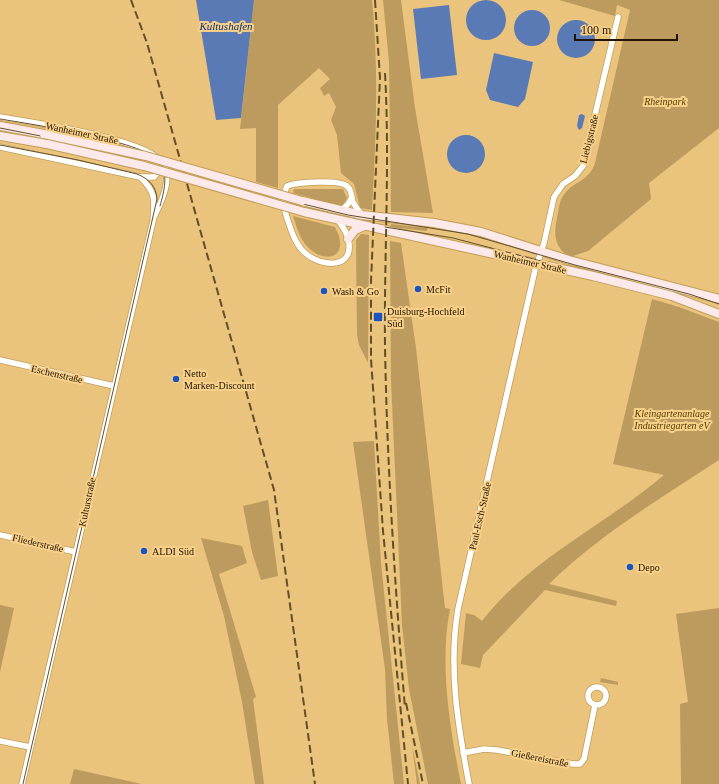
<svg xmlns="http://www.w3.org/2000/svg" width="719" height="784" font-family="'Times New Roman',serif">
<rect width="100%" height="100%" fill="#eac37c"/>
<path fill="#bd9b5e" d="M254 0H372C379 71 376 139 372 210L360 208 354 184 341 173 337 135 331 120 336 107 329 93 324 96 320 88 330 79 319 68 278 105V188L256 182V128L240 129Z
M383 0H401L415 108 433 213 391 212 389 62Z
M559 0H719V128L649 183 651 199 588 251 570 257C552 247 554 231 558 213 559 206 560 199 565 193 575 181 589 181 595 163L630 10 617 5 615 16Z
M294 189H343L347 198 343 205H335L293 193Z
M305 206 371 221V223L305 208Z
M293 216 335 227C352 259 323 266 305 244 299 236 296 225 293 216Z
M391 224 427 228V231L391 227Z
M361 234 369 235 368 363 359 345 357 335 356 240Z
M390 241 401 243 416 348 445 608 450 609C439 664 450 729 461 784H428L409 689 402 625 391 380Z
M652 299 679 307 719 322V460C661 498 599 535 549 584L617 601 616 606 545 590 483 655 480 668 461 664 466 613 474 615 482 621C531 558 604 526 664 475L613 464Z
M374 441 381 563 404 784H394L387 719 385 669 353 442Z
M268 500 278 576 261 580 252 552 243 506Z
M201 538 242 546 247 563 219 574 256 697 253 699 264 784H255L242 702 224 616Z
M0 605 14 608 0 672Z
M719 608V784H681L680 704 688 702 676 614Z
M601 678 618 682V685L600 682Z
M412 745 420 784H417Z
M74 769 142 784H70Z"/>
<path fill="#5a7ab5" d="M196 0H254L241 118 216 120Z
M466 20a20 20 0 1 1 40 0a20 20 0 1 1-40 0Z
M449 5 457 75 421 79 413 9Z
M514 28a18 18 0 1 1 36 0a18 18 0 1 1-36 0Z
M557 39a19 19 0 1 1 38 0a19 19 0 1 1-38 0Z
M494 53 533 62 525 99 518 107 490 100 486 90Z
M582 114 585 116 582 128 579 130 577 126 579 115Z
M447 154a19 19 0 1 1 38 0a19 19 0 1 1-38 0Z"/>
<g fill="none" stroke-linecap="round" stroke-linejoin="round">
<g stroke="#c39d57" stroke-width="7">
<path id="street" d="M0 117C30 122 152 139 164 165 172 181 161 202 154 217
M0 147 140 177H154L161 168
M341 211 348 204 352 197
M338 220C342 226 347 232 348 239 356 269 322 268 305 253 296 245 292 233 288 221 284 210 282 196 287 186 297 182 341 179 348 187 352 191 351 197 353 202 355 206 358 210 362 215
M0 360 114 386
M0 535 76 552
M588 696a9 9 0 1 1 18 0a9 9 0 1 1-18 0Z
M0 741 30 747
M463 753 484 749 497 750 573 764H580L584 759 595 705
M22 784 153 221C155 200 156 192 140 177
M469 784C458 726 448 668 458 609L535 270 544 243 554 197 563 184 575 176 583 166 618 17"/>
</g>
<g stroke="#c39d57" stroke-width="10">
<path id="secondary" d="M0 126 44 134
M0 136 47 144
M302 201 362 215 434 223 481 232 569 260 719 299
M304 212 593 276 672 296 719 314
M348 239 355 230 364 226"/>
</g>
<use href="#street" stroke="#fff" stroke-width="5.5"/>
<use href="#secondary" stroke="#fbeae9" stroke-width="8"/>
<path stroke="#624e2a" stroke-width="1" d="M0 119C30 124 143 141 159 161 169 173 164 192 160 206
M0 128 71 142 145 159 303 204 348 215 468 234 575 265 689 294 719 304
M0 145 78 160 137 174C149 179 156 186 157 199L23 784
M385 227 453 238 541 261"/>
<path stroke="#624e2a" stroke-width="2" stroke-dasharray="8 4" stroke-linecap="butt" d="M131 0 147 43 274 490 315 784
M375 0 380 78 371 281V359L383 531 408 784
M385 73C390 163 384 254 385 345 387 466 395 587 405 708
M406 703 423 784"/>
<g stroke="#c39d57" stroke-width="10" stroke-linecap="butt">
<path id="secondary-bridge" d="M44 134 146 156 302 201
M47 144 144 166 304 212"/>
</g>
<use href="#secondary-bridge" stroke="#fbeae9" stroke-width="8"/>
</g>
<g fill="#1a54c0" stroke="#f8d089" stroke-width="1.5">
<circle cx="418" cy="289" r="4"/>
<circle cx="324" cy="291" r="4"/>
<rect x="373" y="312" width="10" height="10" rx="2"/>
<circle cx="176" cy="379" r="4"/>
<circle cx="144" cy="551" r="4"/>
<circle cx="630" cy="567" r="4"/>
</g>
<g text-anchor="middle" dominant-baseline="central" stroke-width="4" stroke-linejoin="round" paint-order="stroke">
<g font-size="10" font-style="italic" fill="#563d02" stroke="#f8d089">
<text x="665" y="101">Rheinpark</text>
<text x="672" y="413">Kleingartenanlage<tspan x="672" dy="12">Industriegarten eV</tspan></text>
</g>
<g font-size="10" fill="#1f1401" stroke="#f8d089">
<text transform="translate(82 133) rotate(12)">Wanheimer Straße</text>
<text transform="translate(589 139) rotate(-76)">Liebigstraße</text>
<text transform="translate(530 262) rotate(13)">Wanheimer Straße</text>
<text transform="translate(57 374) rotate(13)">Eschenstraße</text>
<text transform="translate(87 502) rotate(-78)">Kulturstraße</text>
<text transform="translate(480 516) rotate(-77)">Paul-Esch-Straße</text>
<text transform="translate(38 543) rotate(13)">Fliederstraße</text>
<text transform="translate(540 758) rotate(11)">Gießereistraße</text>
</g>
<g font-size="10" fill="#1f1401" stroke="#f8d089" text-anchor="start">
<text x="426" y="289">McFit</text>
<text x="332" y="291">Wash &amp; Go</text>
<text x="387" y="311">Duisburg-Hochfeld<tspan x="387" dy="12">Süd</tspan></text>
<text x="184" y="373">Netto<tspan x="184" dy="12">Marken-Discount</tspan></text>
<text x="152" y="551">ALDI Süd</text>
<text x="638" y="567">Depo</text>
</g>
<g font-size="11" font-style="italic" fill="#082f75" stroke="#f8d089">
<text x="226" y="26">Kultushafen</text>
</g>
</g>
<path d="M575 34v6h102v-6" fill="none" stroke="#1f1401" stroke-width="2"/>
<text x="581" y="34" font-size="12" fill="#1f1401" stroke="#f8d089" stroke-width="3" paint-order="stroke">100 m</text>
</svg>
